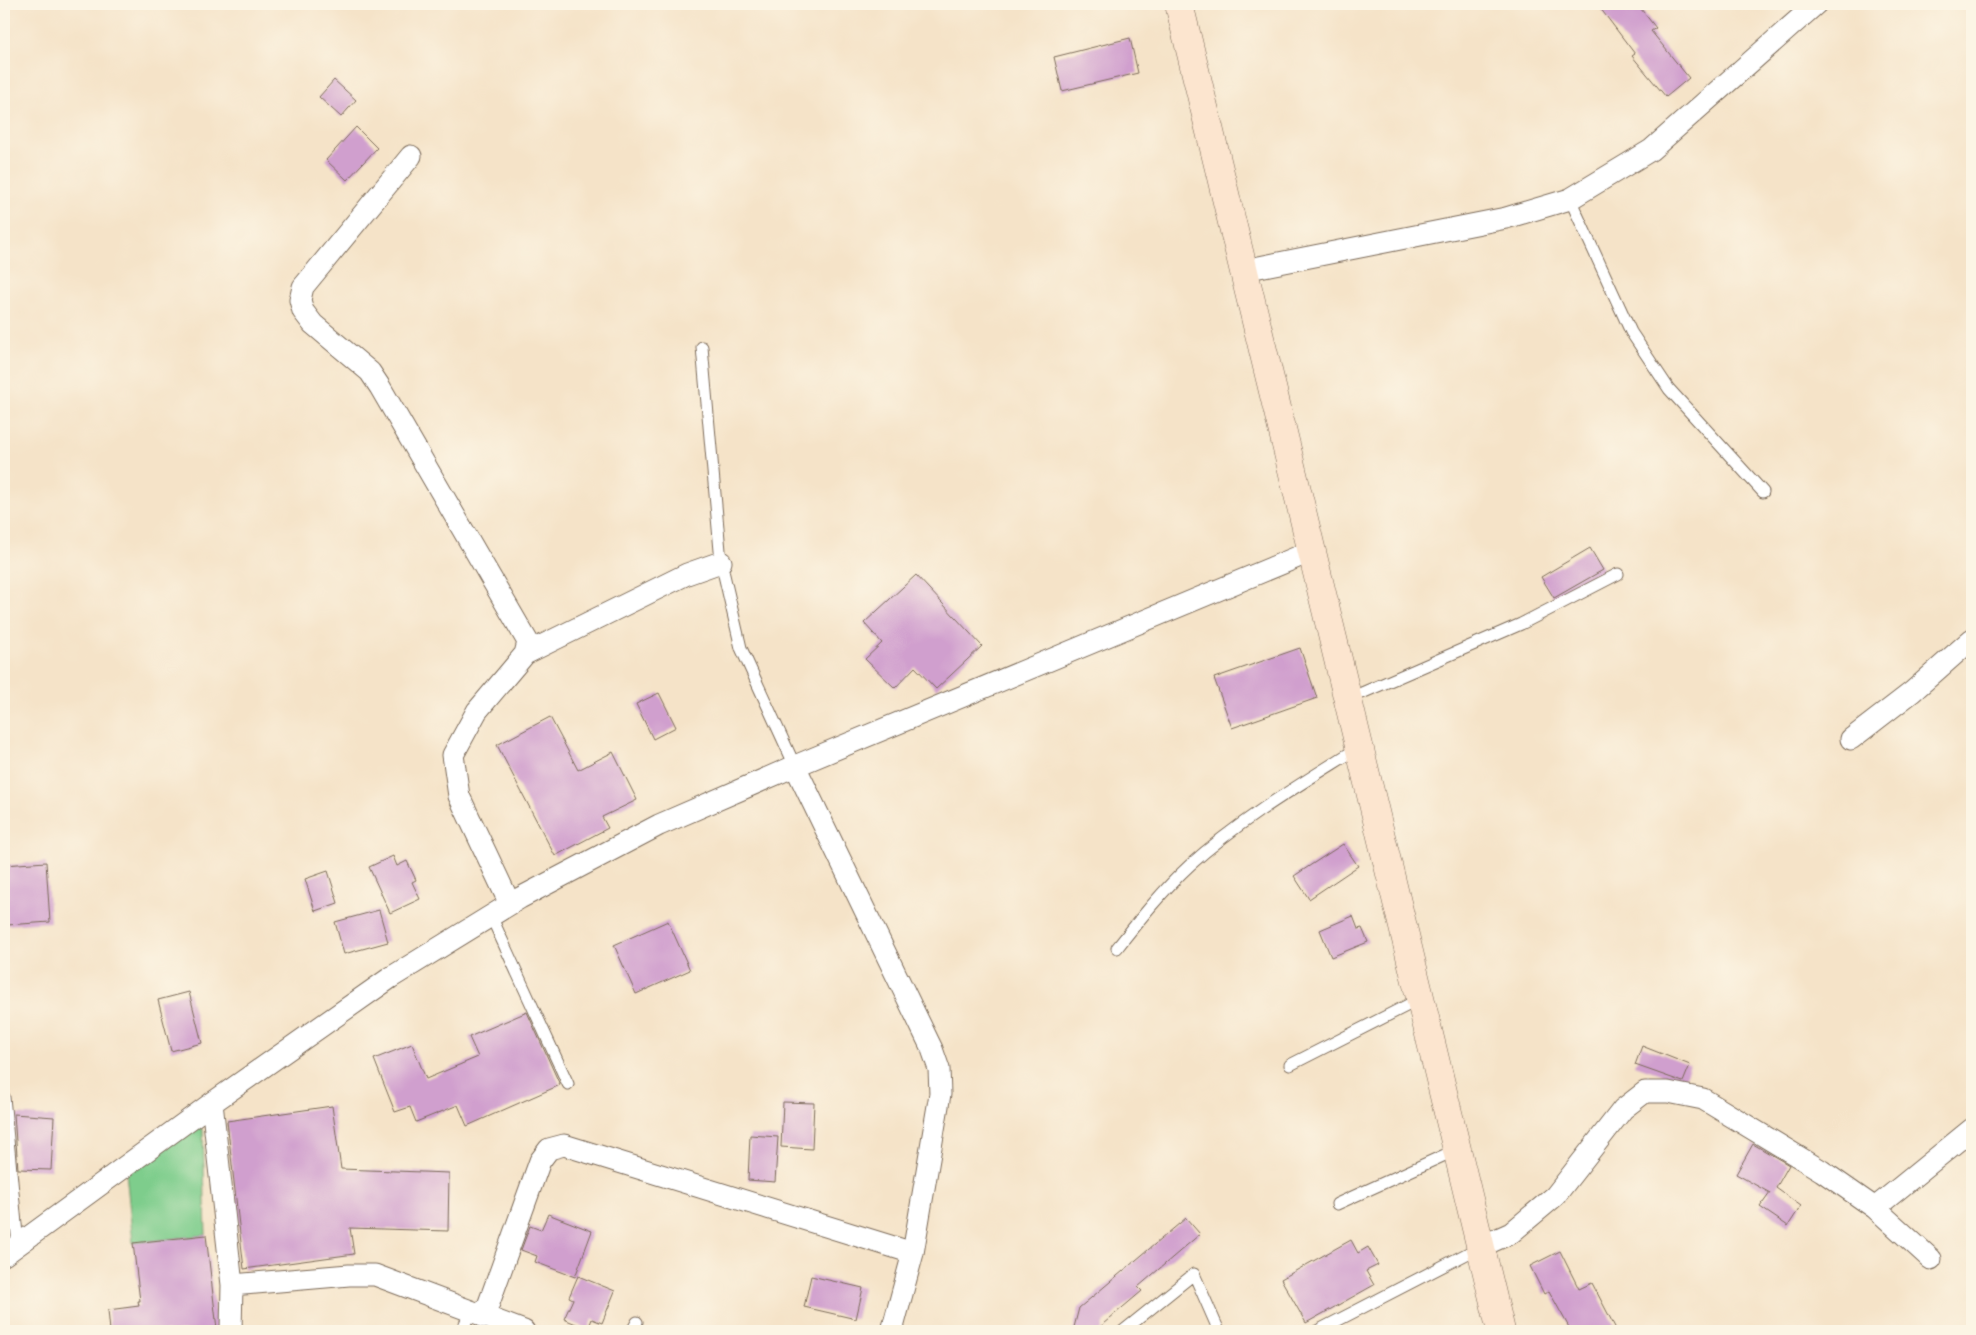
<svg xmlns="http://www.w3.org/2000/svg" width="1976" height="1335" font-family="'Gentium Book Plus',serif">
<rect width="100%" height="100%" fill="#fcf5e5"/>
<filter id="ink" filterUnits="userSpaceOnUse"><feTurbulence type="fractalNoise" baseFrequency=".02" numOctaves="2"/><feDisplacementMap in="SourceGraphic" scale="10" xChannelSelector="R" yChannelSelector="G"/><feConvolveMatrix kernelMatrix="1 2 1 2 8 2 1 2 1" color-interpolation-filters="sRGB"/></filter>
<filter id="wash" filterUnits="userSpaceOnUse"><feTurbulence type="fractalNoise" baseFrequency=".0096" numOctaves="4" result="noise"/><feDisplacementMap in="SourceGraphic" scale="20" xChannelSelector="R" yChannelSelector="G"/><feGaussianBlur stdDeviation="1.12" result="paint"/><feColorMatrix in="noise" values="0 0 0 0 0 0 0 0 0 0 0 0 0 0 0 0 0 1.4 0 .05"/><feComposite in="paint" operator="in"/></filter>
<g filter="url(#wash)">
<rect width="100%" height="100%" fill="#f5e3c8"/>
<path fill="#7ecd8c" stroke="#5c7c55" d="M195 1121 203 1130 206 1235 133 1243 126 1172Z"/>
<g id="blocks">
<path fill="#d09fce" d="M1597 4H1637L1656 28 1651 31 1689 78 1666 97 1632 56 1635 54Z
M1130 38 1138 73 1062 91 1054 57Z
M334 80 356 100 341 117 319 97Z
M356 127 377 148 347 180 326 160Z
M1590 548 1603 570 1554 598 1541 577Z
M916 575 982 646 936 689 915 667 895 688 865 659 882 643 864 623Z
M1300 648 1317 698 1232 728 1214 678Z
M659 693 676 727 653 739 636 704Z
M550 717 578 770 613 752 637 800 602 817 608 828 555 856 497 745Z
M1343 844 1358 866 1309 899 1294 876Z
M393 856 397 866 407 861 416 880 412 882 420 899 390 913 369 867Z
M46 862 50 922 7 925 4 865Z
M328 871 338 903 315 911 305 879Z
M379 910 388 942 344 954 335 922Z
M1353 916 1358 929 1362 928 1368 942 1331 957 1320 930Z
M668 921 690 970 636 994 614 945Z
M189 992 202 1043 171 1051 158 1000Z
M527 1012 560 1085 467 1126 458 1105 416 1122 410 1107 395 1112 374 1059 412 1044 426 1079 478 1057 469 1037Z
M1642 1046 1690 1065 1683 1082 1635 1065Z
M783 1102 814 1103 812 1149 781 1147Z
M332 1106 341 1169 449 1173 448 1231 350 1228 354 1254 244 1269 227 1121Z
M14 1114 54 1117 51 1170 18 1169Z
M750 1135 778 1137 775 1182 748 1180Z
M1753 1144 1789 1165 1776 1188 1801 1206 1788 1226 1760 1207 1770 1193 1736 1174Z
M548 1214 592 1231 575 1277 535 1262 537 1256 521 1250 530 1226 541 1230Z
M1186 1218 1200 1234 1138 1287 1142 1291 1103 1324 1101 1331H1073L1079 1308Z
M206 1235 217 1329 192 1331H110L108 1310 139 1306 138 1301H140L133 1243Z
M1351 1240 1358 1253 1368 1247 1378 1265 1366 1271 1374 1285 1306 1323 1281 1279Z
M1560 1251 1579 1289 1592 1283 1617 1331H1571L1549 1291 1544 1294 1530 1266Z
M578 1276 615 1291 602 1323 592 1319 588 1329 564 1319 573 1299 569 1297Z
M811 1276 863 1288 856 1319 804 1307Z"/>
</g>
</g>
<g filter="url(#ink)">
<use href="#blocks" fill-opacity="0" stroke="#7c6b5a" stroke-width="1"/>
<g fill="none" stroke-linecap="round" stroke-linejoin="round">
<g stroke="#7c6b5a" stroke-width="13">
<path id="lane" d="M1570 199 1631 332 1669 389 1763 492
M702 347 721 562 741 648 795 766
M1348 699 1521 624 1618 574
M491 916 568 1084
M1117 948C1140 919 1163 890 1190 865 1241 819 1301 784 1358 748
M1290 1065 1420 999
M4 1097 18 1245
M1337 1204 1458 1149
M462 1331 470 1312
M632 1331 637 1322
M1123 1331 1194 1274 1219 1331
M1317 1331 1480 1247"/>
</g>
<g stroke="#7c6b5a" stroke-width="23">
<path id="street" d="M411 156 303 287 300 300 303 311 313 324 370 372 380 387 528 642 525 654 477 711 453 755 459 796 510 904
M1244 270 1506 218 1570 199 1651 150 1816 4
M525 654 687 574 721 562
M1851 739 1912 692 1972 639
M795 766 932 1049 939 1069 940 1094 913 1253 892 1331
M212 1103 232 1285 231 1331
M1875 1208 1972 1129
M1482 1246 1511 1233 1555 1196 1623 1109 1645 1092H1668L1703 1099 1822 1171 1875 1208 1931 1259
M4 1255 212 1103 390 978 520 898 659 825 795 766 1312 551
M232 1285 349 1275H375L524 1331
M484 1317 540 1161 549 1149 564 1145 913 1253"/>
</g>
<g stroke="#7c6b5a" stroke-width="29">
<path id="secondary" d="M1179 4 1501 1331"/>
</g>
<use href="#lane" stroke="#fff" stroke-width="11"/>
<use href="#street" stroke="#fff" stroke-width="21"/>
<use href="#secondary" stroke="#fce5cf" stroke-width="28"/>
</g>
</g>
<rect width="1976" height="1335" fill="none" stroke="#fcf5e5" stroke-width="20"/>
</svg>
